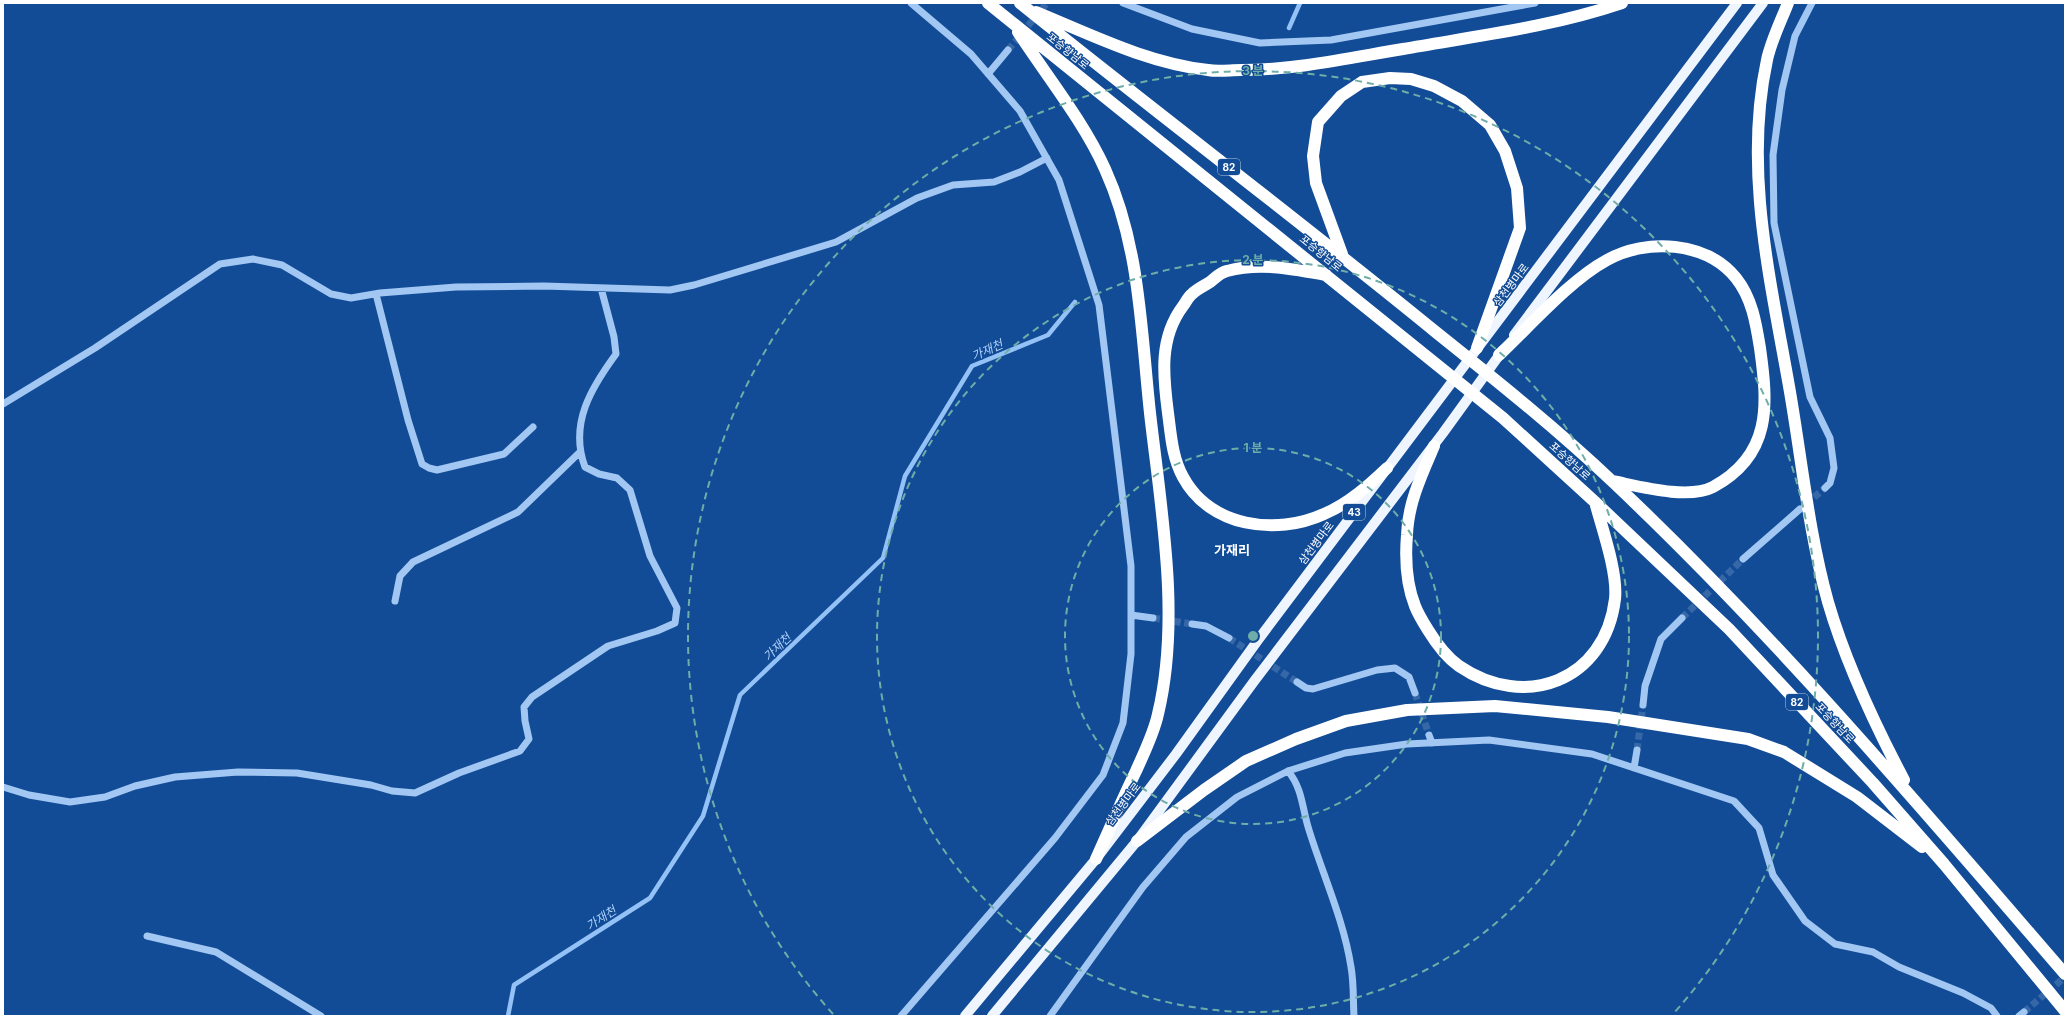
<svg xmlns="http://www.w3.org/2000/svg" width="2068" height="1019" font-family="Inter,'Noto Sans KR',sans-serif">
<rect width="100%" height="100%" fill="#124c97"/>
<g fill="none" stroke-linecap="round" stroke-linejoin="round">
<path stroke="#94c2f6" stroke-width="4.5" d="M1289 28 1300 3
M508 1016 514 985 650 898 703 816 740 695 883 558 905 476 972 366 1048 335 1075 302"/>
<path stroke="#3667a7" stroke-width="7" stroke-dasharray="7 3.5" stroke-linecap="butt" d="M1008 50 1047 3
M1806 504 1825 488
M1153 618 1192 624
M1682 618 1743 559
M1229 638 1297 682
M1415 693 1429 735
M1637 750 1643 705
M2024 1012 2065 977"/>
<path stroke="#a2c7f3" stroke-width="7" d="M1123 3 1192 29 1260 43 1331 40 1535 3
M1812 3 1795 36 1782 90 1773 155 1774 223 1810 397 1830 438 1834 468 1830 483 1825 488
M988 74 1008 50
M376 294 408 420 422 464 429 468 437 470 504 454 533 427
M3 404 95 348 220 264 253 259 282 265 331 294 351 298 380 293 456 287 544 286 670 290 694 285 836 242 917 198 953 185 994 182 1020 172 1047 158
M1743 559 1800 509
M395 601 400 576 413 562 518 512 580 452
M1131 615 1153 618
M1192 624 1206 626 1229 638
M1297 682 1306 688 1313 689 1377 670 1395 668 1409 677 1415 693
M1643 705 1645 686 1661 639 1682 618
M1429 735 1432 743
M1634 768 1637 750
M1288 771C1303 789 1302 809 1309 830 1323 875 1344 921 1351 967 1354 983 1353 1000 1354 1016
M3 787 29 795 70 802 105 797 135 786 175 777 238 772 297 773 371 785 392 791 415 793 459 773 520 751 529 739 525 721 524 707 532 697 608 646 657 631 675 623 677 608 650 556 630 490 617 478 599 474 585 467C569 424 591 388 616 354L614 337 601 288
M147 936 216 952 321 1016
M901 1016 1055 838 1103 775 1123 723 1131 654V566L1099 305 1059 180 1020 111 971 54 911 3
M1050 1016 1143 887 1186 837 1237 797 1288 771 1345 753 1407 744 1489 740 1592 754 1734 801 1759 828 1773 875 1805 921 1835 944 1873 952 1899 967 1963 993 1991 1008 1997 1016
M2019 1016 2024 1012"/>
<path stroke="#eff5ff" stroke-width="10" d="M1514 335 1763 3
M965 1016 1096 859 1176 754 1258 640 1737 3
M992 1016 1137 841 1255 680 1443 433 1503 350"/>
<path stroke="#fff" stroke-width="12" d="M988 3 1503 418 1595 502 1729 629 1873 783 1944 864 2065 1011
M1020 3C1158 114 1300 221 1437 333 1497 381 1557 429 1613 482 1775 635 1919 805 2065 974
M1788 3C1781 21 1771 41 1767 60 1743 171 1771 282 1790 392 1802 462 1809 534 1828 602 1846 664 1874 723 1904 780
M1036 12C1092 35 1147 63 1208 70 1218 72 1230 70 1241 70 1295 70 1349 58 1403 49 1477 36 1551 27 1622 3
M1018 32C1046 75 1084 122 1105 169 1140 246 1141 330 1150 413 1161 510 1181 618 1158 714 1154 733 1144 753 1136 771 1122 800 1109 830 1096 859
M1342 254 1316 183 1313 156 1318 122 1341 96 1362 82 1390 78 1411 79 1434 86 1462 101 1490 125 1505 151 1517 188 1520 228 1477 348
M1326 275C1293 269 1260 262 1227 271 1221 272 1215 278 1210 282 1204 286 1197 289 1192 294 1188 297 1186 302 1183 306 1159 338 1163 375 1168 413 1171 435 1172 457 1183 477 1210 527 1276 536 1324 514 1348 504 1368 486 1387 468
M1499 355C1530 326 1570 280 1607 260 1646 238 1706 241 1736 278 1752 298 1756 323 1760 348 1768 405 1772 455 1713 487 1688 500 1638 486 1612 481
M1434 446C1422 474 1408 503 1407 535 1405 559 1406 583 1415 606 1418 614 1423 622 1428 630 1436 643 1446 657 1459 666 1525 711 1605 681 1615 599 1618 573 1602 528 1595 502
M1137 841 1204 790 1246 761 1296 739 1346 721 1407 710 1495 706 1608 717 1748 739 1784 752 1857 797 1922 847"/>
</g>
<g fill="none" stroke="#6fada8" stroke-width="2" stroke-dasharray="7 5">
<circle cx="1253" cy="636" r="188"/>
<circle cx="1253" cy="636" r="376"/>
<path d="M833 1014A565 565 0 1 1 1673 1014"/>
</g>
<g text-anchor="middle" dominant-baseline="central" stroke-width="3" stroke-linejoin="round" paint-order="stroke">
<g fill="#124c97" stroke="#b8c9e0" stroke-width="1">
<rect x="1218" y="159" width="22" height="16" rx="3"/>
<rect x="1343" y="504" width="22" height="16" rx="3"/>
<rect x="1786" y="694" width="22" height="16" rx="3"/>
</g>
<g font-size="10" font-weight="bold" fill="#fff">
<text x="1229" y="167">82</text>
<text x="1354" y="512">43</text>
<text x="1797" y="702">82</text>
</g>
<g font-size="11" fill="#fff" stroke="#124c97">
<text transform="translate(1068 51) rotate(39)">포승향남로</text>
<text transform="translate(1321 253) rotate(39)">포승향남로</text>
<text transform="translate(1511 285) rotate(-53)">삼천병마로</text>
<text transform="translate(1570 461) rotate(42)">포승향남로</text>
<text transform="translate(1316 543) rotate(-53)">삼천병마로</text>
<text transform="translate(1835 723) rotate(47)">포승향남로</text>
<text transform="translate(1123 804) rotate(-53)">삼천병마로</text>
</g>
<g font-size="12" font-style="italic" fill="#afd1fa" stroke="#124c97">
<text transform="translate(987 350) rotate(-24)">가재천</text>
<text transform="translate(777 647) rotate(-44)">가재천</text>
<text transform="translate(601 918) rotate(-33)">가재천</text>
</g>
<g font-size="13" font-weight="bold" fill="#fff" stroke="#124c97">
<text x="1232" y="550">가재리</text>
</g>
</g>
<circle cx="1253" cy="636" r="6" fill="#6fada8" stroke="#124c97" stroke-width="2"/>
<g font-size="12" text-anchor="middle" font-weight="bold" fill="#6fada8" stroke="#124c97" stroke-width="3" stroke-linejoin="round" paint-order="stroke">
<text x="1253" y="75">3 분</text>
<text x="1253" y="264">2 분</text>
<text x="1253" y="452">1 분</text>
</g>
<rect width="2068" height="1019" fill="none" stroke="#ffffff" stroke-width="8"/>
</svg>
